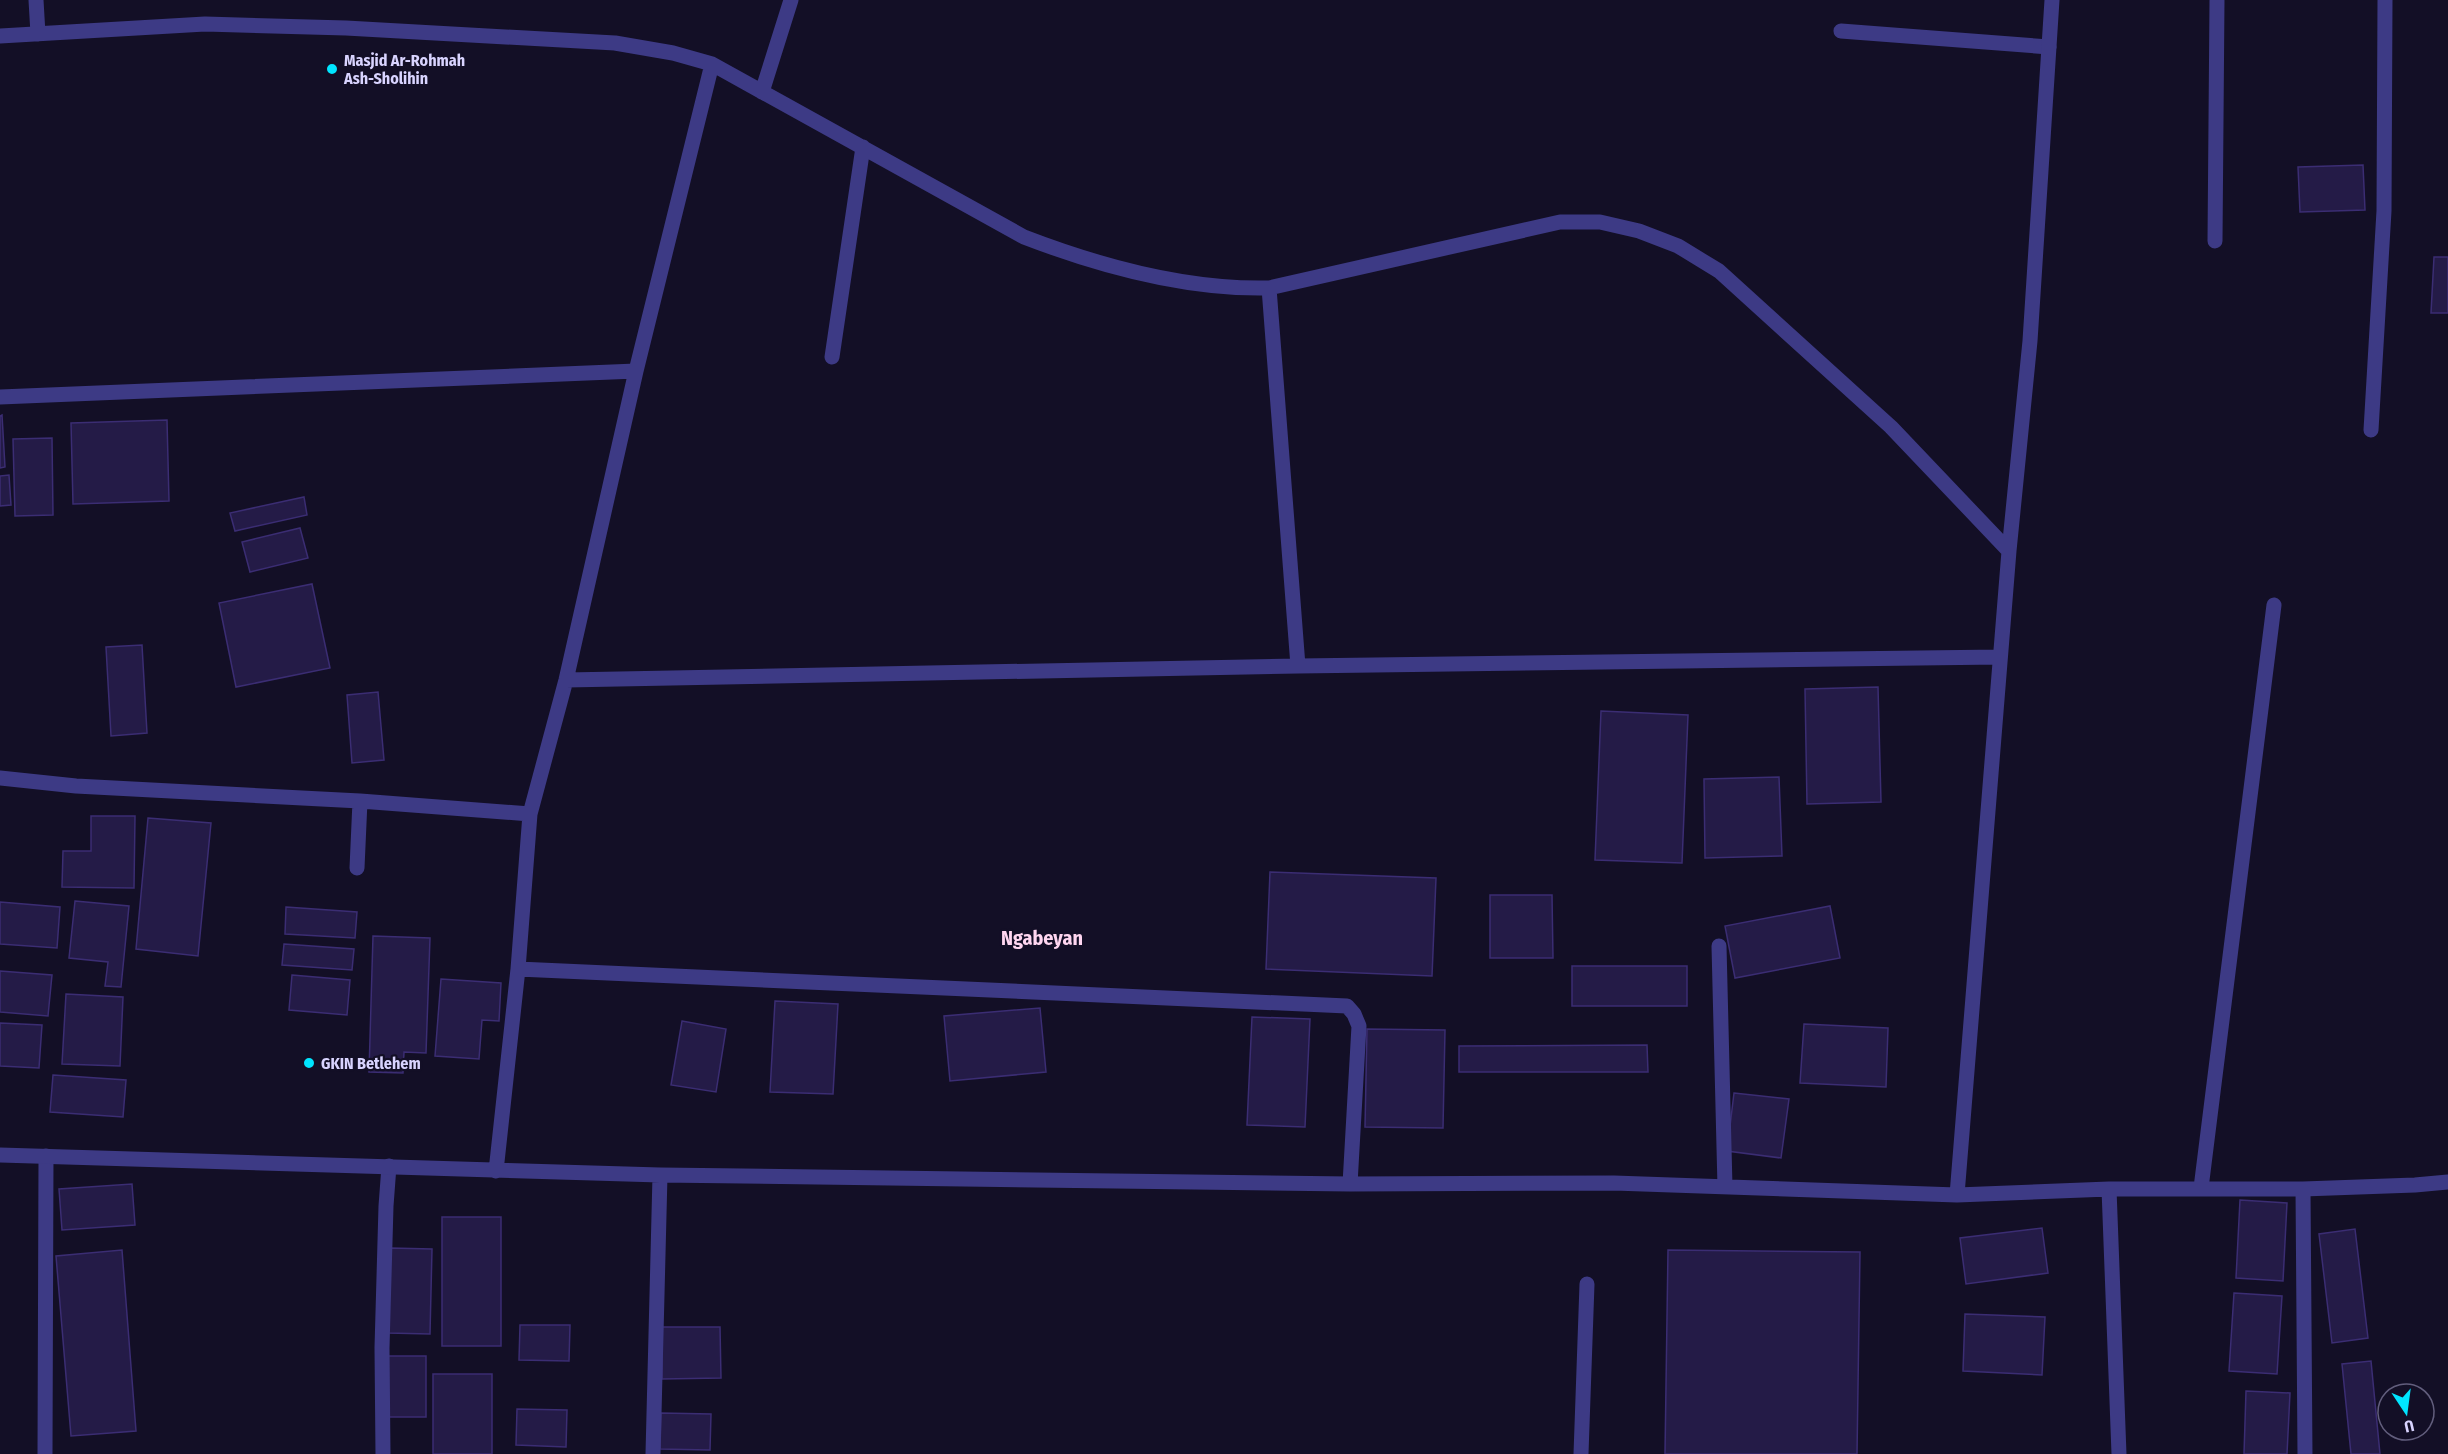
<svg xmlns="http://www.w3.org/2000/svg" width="2448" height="1454" font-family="'Fira Sans Condensed',sans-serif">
<rect width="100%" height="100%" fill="#130f26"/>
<path fill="#241b47" stroke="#3b2d73" stroke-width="1.5" d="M2363 165 2365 210 2300 212 2298 167Z
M2434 257H2448V313H2431Z
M2 415 5 467 0 468V416Z
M167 420 169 501 73 504 71 423Z
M52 438 53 515 15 516 13 439Z
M9 475 11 505 0 506V476Z
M304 497 307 515 235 531 230 513Z
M300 528 308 558 250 572 242 542Z
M312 584 330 668 236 687 219 603Z
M142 645 147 733 111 736 106 647Z
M1878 687 1881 802 1807 804 1805 689Z
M378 692 384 760 352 763 347 695Z
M1601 711 1688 715 1682 863 1595 860Z
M1779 777 1782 856 1705 858 1704 779Z
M91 816H135L134 888 62 887 63 851H91Z
M148 818 211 823 198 956 136 949Z
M1270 872 1436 878 1432 976 1266 969Z
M1490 895H1552L1553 958H1490Z
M75 901 129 906 121 987 105 986 108 962 69 958Z
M0 902 60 907 57 948 0 944Z
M1830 906 1840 958 1735 978 1725 926Z
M286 907 357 912 355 938 285 934Z
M373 936 430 938 426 1053 404 1052 403 1073 369 1072Z
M284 944 354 949 352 970 282 965Z
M1572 966H1687V1006H1572Z
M0 971 52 975 48 1016 0 1012Z
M292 975 350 980 347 1015 289 1010Z
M441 979 501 983 499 1021 482 1020 479 1059 435 1056Z
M66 994 123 997 120 1066 62 1064Z
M775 1001 838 1004 833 1094 770 1092Z
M1040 1008 1046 1072 950 1081 944 1016Z
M1252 1017 1310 1019 1305 1127 1247 1125Z
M682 1021 726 1029 716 1092 671 1085Z
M0 1023 42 1025 39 1068 0 1066Z
M1804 1024 1888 1028 1886 1087 1800 1083Z
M1367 1029 1445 1030 1443 1128 1365 1127Z
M1647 1045 1648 1072H1459V1046Z
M53 1075 126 1080 123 1117 50 1112Z
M1734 1093 1789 1099 1781 1158 1727 1151Z
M132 1184 135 1225 62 1230 59 1189Z
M2240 1200 2287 1203 2283 1281 2236 1278Z
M442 1217H501V1346H442Z
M2042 1228 2048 1273 1966 1284 1960 1238Z
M2355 1229 2368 1338 2332 1343 2319 1234Z
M390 1248 432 1249 430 1334 388 1333Z
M122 1250 136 1431 71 1436 56 1256Z
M1668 1250 1860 1252 1857 1454H1665Z
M2234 1293 2282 1296 2277 1374 2229 1371Z
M1965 1314 2045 1317 2042 1375 1963 1371Z
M520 1325H570L569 1361 519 1360Z
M662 1327H720L721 1378 662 1379Z
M388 1356H426V1417H386Z
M2371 1361 2380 1454H2351L2342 1364Z
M433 1374H492V1454H433Z
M2246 1391 2290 1393 2287 1454H2244Z
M517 1409 567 1410 566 1447 516 1445Z
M661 1413 711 1414 710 1450 660 1449Z"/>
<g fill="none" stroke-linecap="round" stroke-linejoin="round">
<path stroke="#3d3a85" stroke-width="15" d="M1841 31 2049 47
M45 1454 46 1156
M383 1454 382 1348 386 1206 389 1166
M1581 1454 1587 1284"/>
<path stroke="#3d3a85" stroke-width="15" d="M36 0 38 34
M0 36 205 24 346 28 615 43 673 53 712 64 1024 237C1102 267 1186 290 1269 288L1560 222H1600L1639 231 1678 246 1719 271 1891 427 2009 551
M762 92 791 0
M2215 241 2217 0
M1269 288 1298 666
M832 357 863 147
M0 397 636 371
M2371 430 2384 211 2385 0
M566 680 1298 666 2000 657
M0 778 76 786 360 801 530 814
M357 868 360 801
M1719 946 1725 1187
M518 969 1347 1006 1354 1014 1359 1026 1350 1184
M0 1155 660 1175 1350 1184 1614 1183 1957 1195 2109 1189H2303L2415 1185 2448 1182
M496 1171 518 969 530 814 566 680 636 371 712 64
M2201 1188 2274 605
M2109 1189 2119 1454
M2303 1189 2305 1454
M1957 1195 2009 551 2030 341 2052 0
M653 1454 660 1175"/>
</g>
<g fill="#00e5ff" stroke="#130f26" stroke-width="2">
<circle cx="332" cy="69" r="6"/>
<circle cx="309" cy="1063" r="6"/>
</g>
<g text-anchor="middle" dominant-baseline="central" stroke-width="4.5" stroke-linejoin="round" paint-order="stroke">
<g font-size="16" font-weight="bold" fill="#d9d4ff" stroke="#130f26" text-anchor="start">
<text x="344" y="60">Masjid Ar-Rohmah<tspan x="344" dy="18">Ash-Sholihin</tspan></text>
<text x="321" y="1063">GKIN Betlehem</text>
</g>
<g font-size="20" font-weight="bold" fill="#ffd6f0" stroke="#130f26">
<text x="1042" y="938">Ngabeyan</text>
</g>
</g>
<g transform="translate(2406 1412) rotate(167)"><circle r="28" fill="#130f26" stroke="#625e7d" stroke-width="1.5"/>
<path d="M0-4.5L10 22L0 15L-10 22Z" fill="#00e5ff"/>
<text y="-9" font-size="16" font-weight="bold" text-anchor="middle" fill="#d9d4ff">U</text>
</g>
</svg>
